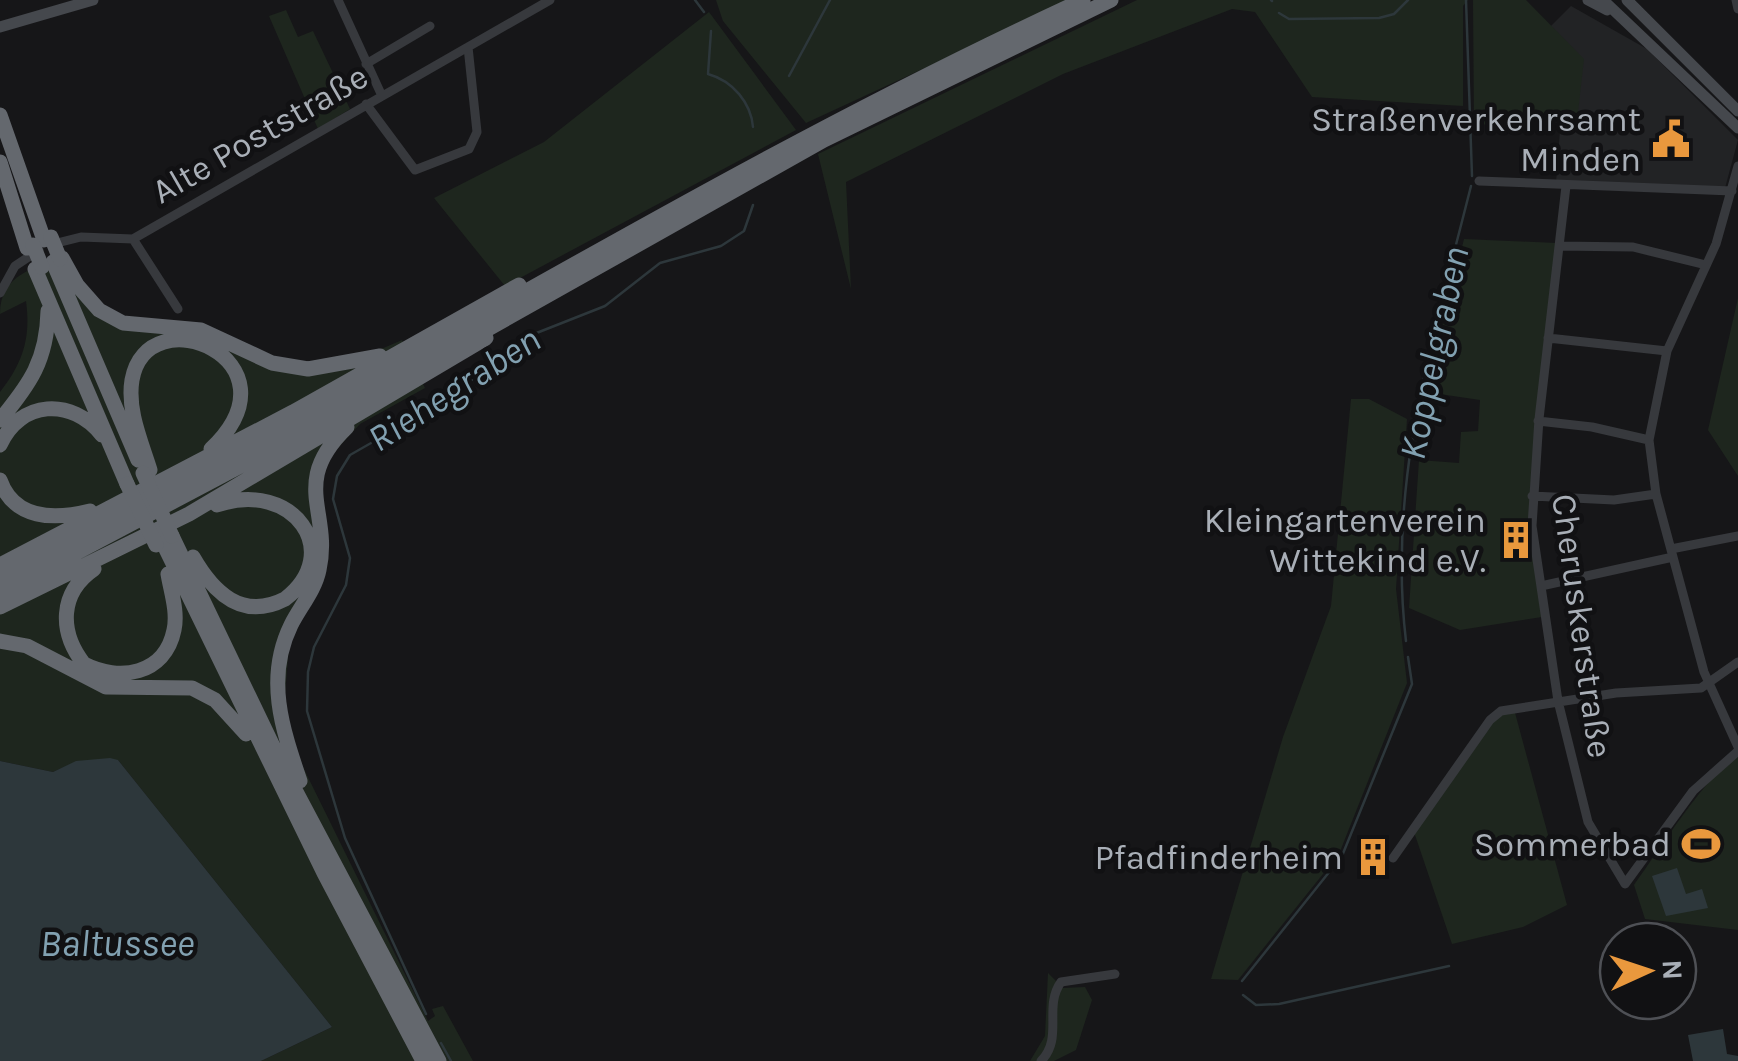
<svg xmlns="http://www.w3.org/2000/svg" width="1738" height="1061" font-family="Karla,sans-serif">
<rect width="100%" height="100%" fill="#161618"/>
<path fill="#222325" d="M1571 6 1647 49 1738 140 1725 188 1556 183 1560 130 1577 121 1551 26Z"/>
<path fill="#1e261e" d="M716 0H1072L806 123 723 21Z
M1137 0H1468L1463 6V106L1312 97 1255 12 1232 9 1063 74 846 182 851 289 818 154Z
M1473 0H1526L1584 59 1577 121 1498 116 1497 125 1474 124Z
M286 10 298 37 313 31 350 109 318 129 269 16Z
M709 12 796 130 505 286 434 198 544 142Z
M1464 239 1556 243 1530 492 1542 617 1460 630 1409 608 1419 460 1459 463 1461 432 1478 431 1480 400 1426 392Z
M66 255C78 276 91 301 114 314 133 324 284 363 306 364 339 366 373 353 402 340L425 388 360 424 327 460 320 483 327 567 289 646 284 707 301 763 428 1021 435 1016 432 1009 443 1006 473 1061H261L332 1027 118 760 69 765 53 772 0 761V392C23 363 31 338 26 301L0 314C0 274 35 268 66 255Z
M1738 298V476L1708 430Z
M1351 399H1369L1407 419 1396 589 1407 683 1339 854 1238 980 1211 979 1283 737 1331 606Z
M1514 709 1567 905 1523 927 1452 944 1414 832 1497 714Z
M1738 757V930L1645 919 1634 885C1654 858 1711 767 1738 757Z
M1048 973 1063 988 1085 987 1092 1000 1076 1050 1054 1061H1030L1045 1036Z"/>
<path fill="#2d373b" d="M110 758 118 760 332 1027 261 1061H0V761L53 772 76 761Z
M1677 868 1686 894 1702 889 1708 908 1666 916 1652 876Z
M1723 1029 1727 1054 1738 1056V1061H1693L1688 1035Z"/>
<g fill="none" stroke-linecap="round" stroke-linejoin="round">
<path stroke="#2d373b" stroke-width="2.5" d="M695 0 704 12
M1271 0 1272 1
M1466 0 1472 176
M1279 13 1289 19 1379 18 1394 14 1408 0
M711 31 708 74C733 81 751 103 753 127
M789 76 830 0
M1406 641C1387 482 1433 338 1471 186
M1242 981 1342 856 1412 684 1408 657
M1243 995 1256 1005 1279 1004 1449 966
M426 1014 345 838 307 711 308 672 314 647 346 585 350 558 333 499 337 476 350 455 436 406 534 334 605 306 660 263 721 246 744 231 753 205
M441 1043 451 1061"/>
<path stroke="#37393d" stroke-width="9" d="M338 0 382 96
M1736 0 1738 9
M366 64 430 26
M366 104 415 170 469 149 477 132 468 47
M1738 166 1716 244 1667 351 1649 440 1656 494 1704 672 1738 747
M1479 181 1732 191
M1566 186 1539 419 1532 526 1558 701 1588 822 1625 884 1693 791 1738 751
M133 239 178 309
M53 244 81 237 133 239 550 0
M1559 246 1633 247 1706 265
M0 293 15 266 39 250
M1548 338 1667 351
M1538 421 1592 427 1649 440
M1532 496 1614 500 1656 494
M1671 549 1738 536
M1541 586 1673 557
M1393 858 1490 720 1501 711 1616 693 1701 688 1738 662
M1041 1061C1064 1038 1043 1007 1061 982L1115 974"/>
<path stroke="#45484d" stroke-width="11" d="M1588 0 1607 10
M1603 0 1738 128
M1627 0 1738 111
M0 27 93 0"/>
<path stroke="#64686e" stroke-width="15" d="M0 115 44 240
M0 162 27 248
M62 258 77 285 99 310 123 323 201 330 272 363 308 369 380 356
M53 262 138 460
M35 269 127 484
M0 420C30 384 47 360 48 311
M0 445C20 400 72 397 102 435
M150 470C141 441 127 410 132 380 147 294 305 360 211 449
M0 480C14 520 54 520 90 511
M172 536 284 769 439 1061
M162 541 324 873 423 1061
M193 557C213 592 242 621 285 599 345 553 294 479 217 505
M0 565 293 412 519 285
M94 569C59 593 59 632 84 664 119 682 165 675 174 630 178 612 171 592 168 574
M0 580C365 393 711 171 1083 0
M0 593 303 433 824 140 1111 0
M0 607 189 514 486 338
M0 641 27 646 106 687 192 688 215 700 246 734
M300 781C282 728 265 678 291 625 300 607 315 590 319 570 332 511 289 483 347 427"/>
<path stroke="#64686e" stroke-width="15" d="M51 237 60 259
M33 245 42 267
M143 473 172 536
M127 484 156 545"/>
</g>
<defs>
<g id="civic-bare" transform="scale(3)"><path d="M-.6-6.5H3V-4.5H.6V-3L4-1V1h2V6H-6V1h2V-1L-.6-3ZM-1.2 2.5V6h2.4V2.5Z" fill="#e9983d" stroke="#111113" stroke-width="2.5" paint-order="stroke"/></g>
<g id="building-bare" transform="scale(3)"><path d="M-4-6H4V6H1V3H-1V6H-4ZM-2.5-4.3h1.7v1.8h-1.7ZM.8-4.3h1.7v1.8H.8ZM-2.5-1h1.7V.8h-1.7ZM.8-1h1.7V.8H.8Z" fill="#e9983d" stroke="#111113" stroke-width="2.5" paint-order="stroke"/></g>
<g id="stadium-bare" transform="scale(3)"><path d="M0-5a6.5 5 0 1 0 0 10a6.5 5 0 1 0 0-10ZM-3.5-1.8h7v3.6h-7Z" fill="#e9983d" stroke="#111113" stroke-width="2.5" paint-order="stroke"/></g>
</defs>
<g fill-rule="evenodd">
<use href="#civic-bare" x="1671" y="139"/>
<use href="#building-bare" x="1516" y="540"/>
<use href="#stadium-bare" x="1701" y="844"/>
<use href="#building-bare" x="1373" y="857"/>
</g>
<g text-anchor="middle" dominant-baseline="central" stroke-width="9" stroke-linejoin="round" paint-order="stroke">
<g font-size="35" fill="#a9afb7" stroke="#111113" text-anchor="end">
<text x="1641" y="119">Straßenverkehrsamt<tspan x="1641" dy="40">Minden</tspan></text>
<text x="1486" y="520">Kleingartenverein<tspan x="1486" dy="40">Wittekind e.V.</tspan></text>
<text x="1671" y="844">Sommerbad</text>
<text x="1343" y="857">Pfadfinderheim</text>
</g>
<g font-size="35" fill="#a9afb7" stroke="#111113">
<text transform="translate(260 134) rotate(-30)">Alte Poststraße</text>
<text transform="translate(1582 626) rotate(82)">Cheruskerstraße</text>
</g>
<g font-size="38" font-style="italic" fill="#82a1b1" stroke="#111113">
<text transform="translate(1434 353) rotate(-78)">Koppelgraben</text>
<text transform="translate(454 389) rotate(-33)">Riehegraben</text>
<text x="117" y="943">Baltussee</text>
</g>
</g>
<g transform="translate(1648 971) rotate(87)"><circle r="48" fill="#111113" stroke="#4e5055" stroke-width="2.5"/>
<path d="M0-8L18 38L0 25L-18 38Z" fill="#e9983d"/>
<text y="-15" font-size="28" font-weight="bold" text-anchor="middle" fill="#a9afb7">N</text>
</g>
</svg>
